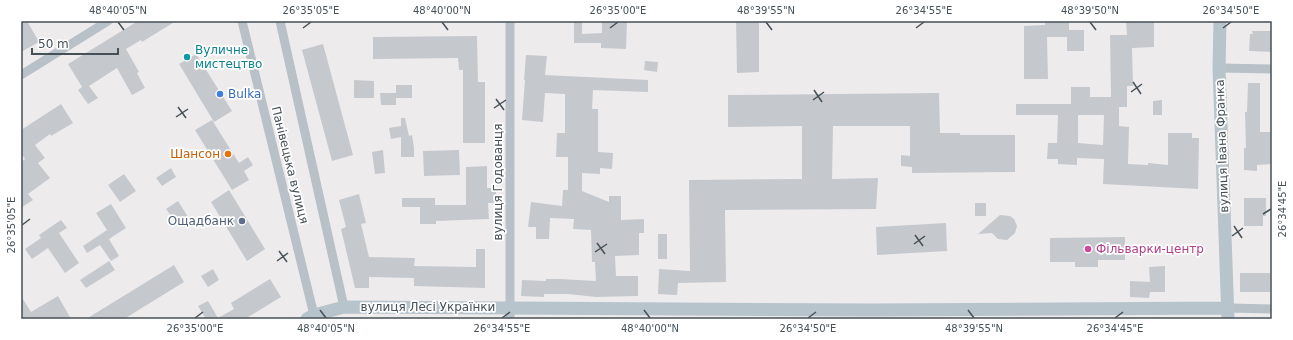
<svg xmlns="http://www.w3.org/2000/svg" width="1293" height="340" font-family="'DejaVu Sans',sans-serif">
<rect width="100%" height="100%" fill="#eeebec"/>
<path fill="#c5c9ce" fill-rule="evenodd" d="M21 21H27L39 42 21 52Z
M138 21H176L142 42 141 40 126 49 139 72 137 73 145 88 132 95 117 68 89 86 98 98 88 104 78 90 82 87 68 64Z
M574 21H582V34L602 33V21H627L626 49 601 48V43H574Z
M736 21H759V72L737 73Z
M1045 21H1069V30H1084V51H1067V37H1047L1048 79H1024V26L1045 25Z
M1126 21H1154V47L1132 48 1133 86H1127V107H1119V126L1129 127 1128 164 1148 165V163L1168 165V133H1192V138H1199L1198 189 1103 184 1104 159 1077 158V165L1058 164V159H1047L1048 143H1057L1058 115H1016V104H1071V87H1090V97H1111L1110 35H1127ZM1078 115H1104L1103 145 1078 143Z
M1252 31H1272V52L1249 51 1250 34H1253Z
M477 36 478 82H485V143H463V70H459L458 58 373 59V37Z
M323 44 353 155 332 161 302 50Z
M196 54 232 111 214 122 179 64Z
M526 55 547 56 545 75 648 80V92L593 90 592 109H598V152L613 153 612 169 600 168V174L582 173V191L609 202V196H621V220L644 219V233H639V255L615 256 616 276H638V296L596 297 568 294H544V297L521 296 522 280 546 281V279H560L596 281 595 262H592L591 230 573 229 574 219 550 218 549 239H536V227H528L531 202 562 206 563 190H568V157H556L557 133H565V94L545 93 543 122 522 120 525 80H524Z
M645 61 658 62 657 72 644 70Z
M354 80 374 81V98H354Z
M1248 83H1260V132H1272V164L1257 165V171L1244 170V148H1246L1245 112H1247Z
M396 85H412V98H396V105H381L380 93H396Z
M939 93 940 133H960V135H1015V172L912 173V167L901 166V155L910 156V126H833L832 179 878 178 876 209 725 210 726 282 678 283 677 295 658 294 659 269 690 271 689 180 802 179V126L728 127V95Z
M1162 100V115H1153V101Z
M61 104 73 123 51 136 50 134 35 145 45 158 38 163 50 178 28 194 33 200 21 208V162L25 159 21 153V130Z
M401 118H405L409 136 412 135 414 148V157H401V137L391 139 389 128 401 126Z
M212 120 239 163 248 157 253 165 244 171 249 180 232 190 195 130Z
M383 150 385 173 375 174 372 152Z
M459 150 460 175 424 176 423 151Z
M487 166V188H496V203H488L489 219 436 221V224H420V207H402V198H435V205H466V167Z
M171 168 176 177 162 186 156 178Z
M124 174 136 191 120 202 108 185Z
M229 190 265 249 247 261 211 202Z
M359 194 366 223 361 224 369 257 415 258 414 266 476 267V249H485V288L414 286V278L369 277V288H355L341 229 346 227 339 200Z
M1244 198H1266V216H1263V226H1244Z
M178 201 188 217 177 224 166 209Z
M975 203H986V216H975Z
M111 204 126 228 109 239 119 256 111 261 100 245 87 253 83 246 107 230 96 213Z
M1000 215 1010 216 1014 219 1017 226 1015 233 1007 240 998 239 992 233 978 234Z
M61 220 67 228 59 233 79 263 65 273 48 248 32 259 25 249 41 238 39 235Z
M946 223 947 251 877 255 876 227Z
M658 234H667V259H658Z
M1125 237V260H1098V267H1075V262H1050V238Z
M109 261 115 270 86 288 80 280Z
M174 265 184 282 124 319H86Z
M1165 266V292H1150L1149 298 1130 297V281L1150 282 1149 267Z
M213 269 219 280 208 287 201 276Z
M1240 273H1270V292H1240Z
M270 279 281 297 245 319H206L198 306 208 301 218 318 234 309 231 303Z
M21 296 31 312 58 296 71 319H21Z"/>
<g fill="none" stroke-linecap="round" stroke-linejoin="round">
<path stroke="#b8c1c7" stroke-width="9" d="M242 21 314 315
M280 21 344 307
M510 21V319
M1219 68 1272 69
M21 75 108 21
M1228 308 1272 309"/>
<path stroke="#b8c4cc" stroke-width="13" d="M1220 21 1219 68 1228 319
M307 319 314 315 344 307 870 310 1228 308"/>
</g>
<path fill="none" stroke="#455057" stroke-width="1.5" d="M118 22 124 30M442 22 448 30M766 22 772 30M1090 22 1096 30M303 28 311 22M610 28 618 22M916 28 924 22M1223 28 1231 22M1133 82 1141 94M814 90 822 102M1131 92 1142 84M496 99 504 110M813 100 824 92M178 107 186 118M494 108 506 100M176 117 188 109M1263 214 1271 209M22 225 30 219M1234 226 1242 238M915 235 923 246M1232 236 1243 228M597 243 605 254M914 244 925 236M279 251 287 262M595 252 607 244M277 261 288 253M320 310 326 318M644 310 650 318M968 310 974 318M195 318 203 312M502 318 510 312M808 318 816 312M1115 318 1123 312"/>
<circle fill="#0f9aa8" stroke="#fff" stroke-width="1.5" cx="187" cy="57" r="4"/>
<circle fill="#3f7fe0" stroke="#fff" stroke-width="1.5" cx="220" cy="94" r="4"/>
<circle fill="#e8710a" stroke="#fff" stroke-width="1.5" cx="228" cy="154" r="4"/>
<circle fill="#5c6f8a" stroke="#fff" stroke-width="1.5" cx="242" cy="221" r="4"/>
<circle fill="#d1479c" stroke="#fff" stroke-width="1.5" cx="1088" cy="249" r="4"/>
<g text-anchor="middle" dominant-baseline="central" stroke-width="3.5" stroke-linejoin="round" paint-order="stroke">
<g font-size="12" fill="#0d838f" stroke="#fff" text-anchor="start">
<text x="195" y="50">Вуличне<tspan x="195" dy="14">мистецтво</tspan></text>
</g>
<g font-size="12" fill="#366cbe" stroke="#fff" text-anchor="start">
<text x="228" y="94">Bulka</text>
</g>
<g font-size="12" fill="#455057" stroke="#fff">
<text transform="translate(1222 146) rotate(-92)">вулиця Івана Франка</text>
<text transform="translate(290 165) rotate(76)">Панівецька вулиця</text>
<text transform="translate(498 182) rotate(-90)">вулиця Годованця</text>
<text x="428" y="307">вулиця Лесі Українки</text>
</g>
<g font-size="12" fill="#c56008" stroke="#fff" text-anchor="end">
<text x="220" y="154">Шансон</text>
</g>
<g font-size="12" fill="#4e5e75" stroke="#fff" text-anchor="end">
<text x="234" y="221">Ощадбанк</text>
</g>
<g font-size="12" fill="#b23c85" stroke="#fff" text-anchor="start">
<text x="1096" y="249">Фільварки-центр</text>
</g>
</g>
<rect width="1293" height="340" fill="none" stroke="#ffffff" stroke-width="44"/>
<path d="M32 48v6h86v-6" fill="none" stroke="#455057" stroke-width="2"/>
<text x="38" y="48" font-size="12" fill="#455057" stroke="#ffffff" stroke-width="3" paint-order="stroke">50 m</text>
<rect x="22" y="22" width="1249" height="296" fill="none" stroke="#455057" stroke-width="1.5"/>
<g font-size="10" text-anchor="middle" fill="#455057">
<text x="118" y="14">48°40'05"N</text>
<text x="311" y="14">26°35'05"E</text>
<text x="442" y="14">48°40'00"N</text>
<text x="618" y="14">26°35'00"E</text>
<text x="766" y="14">48°39'55"N</text>
<text x="924" y="14">26°34'55"E</text>
<text x="1090" y="14">48°39'50"N</text>
<text x="1231" y="14">26°34'50"E</text>
<text transform="translate(1282 209) rotate(-90)" y="4">26°34'45"E</text>
<text transform="translate(11 225) rotate(-90)" y="4">26°35'05"E</text>
<text x="195" y="332">26°35'00"E</text>
<text x="326" y="332">48°40'05"N</text>
<text x="502" y="332">26°34'55"E</text>
<text x="650" y="332">48°40'00"N</text>
<text x="808" y="332">26°34'50"E</text>
<text x="974" y="332">48°39'55"N</text>
<text x="1115" y="332">26°34'45"E</text>
</g>
</svg>
